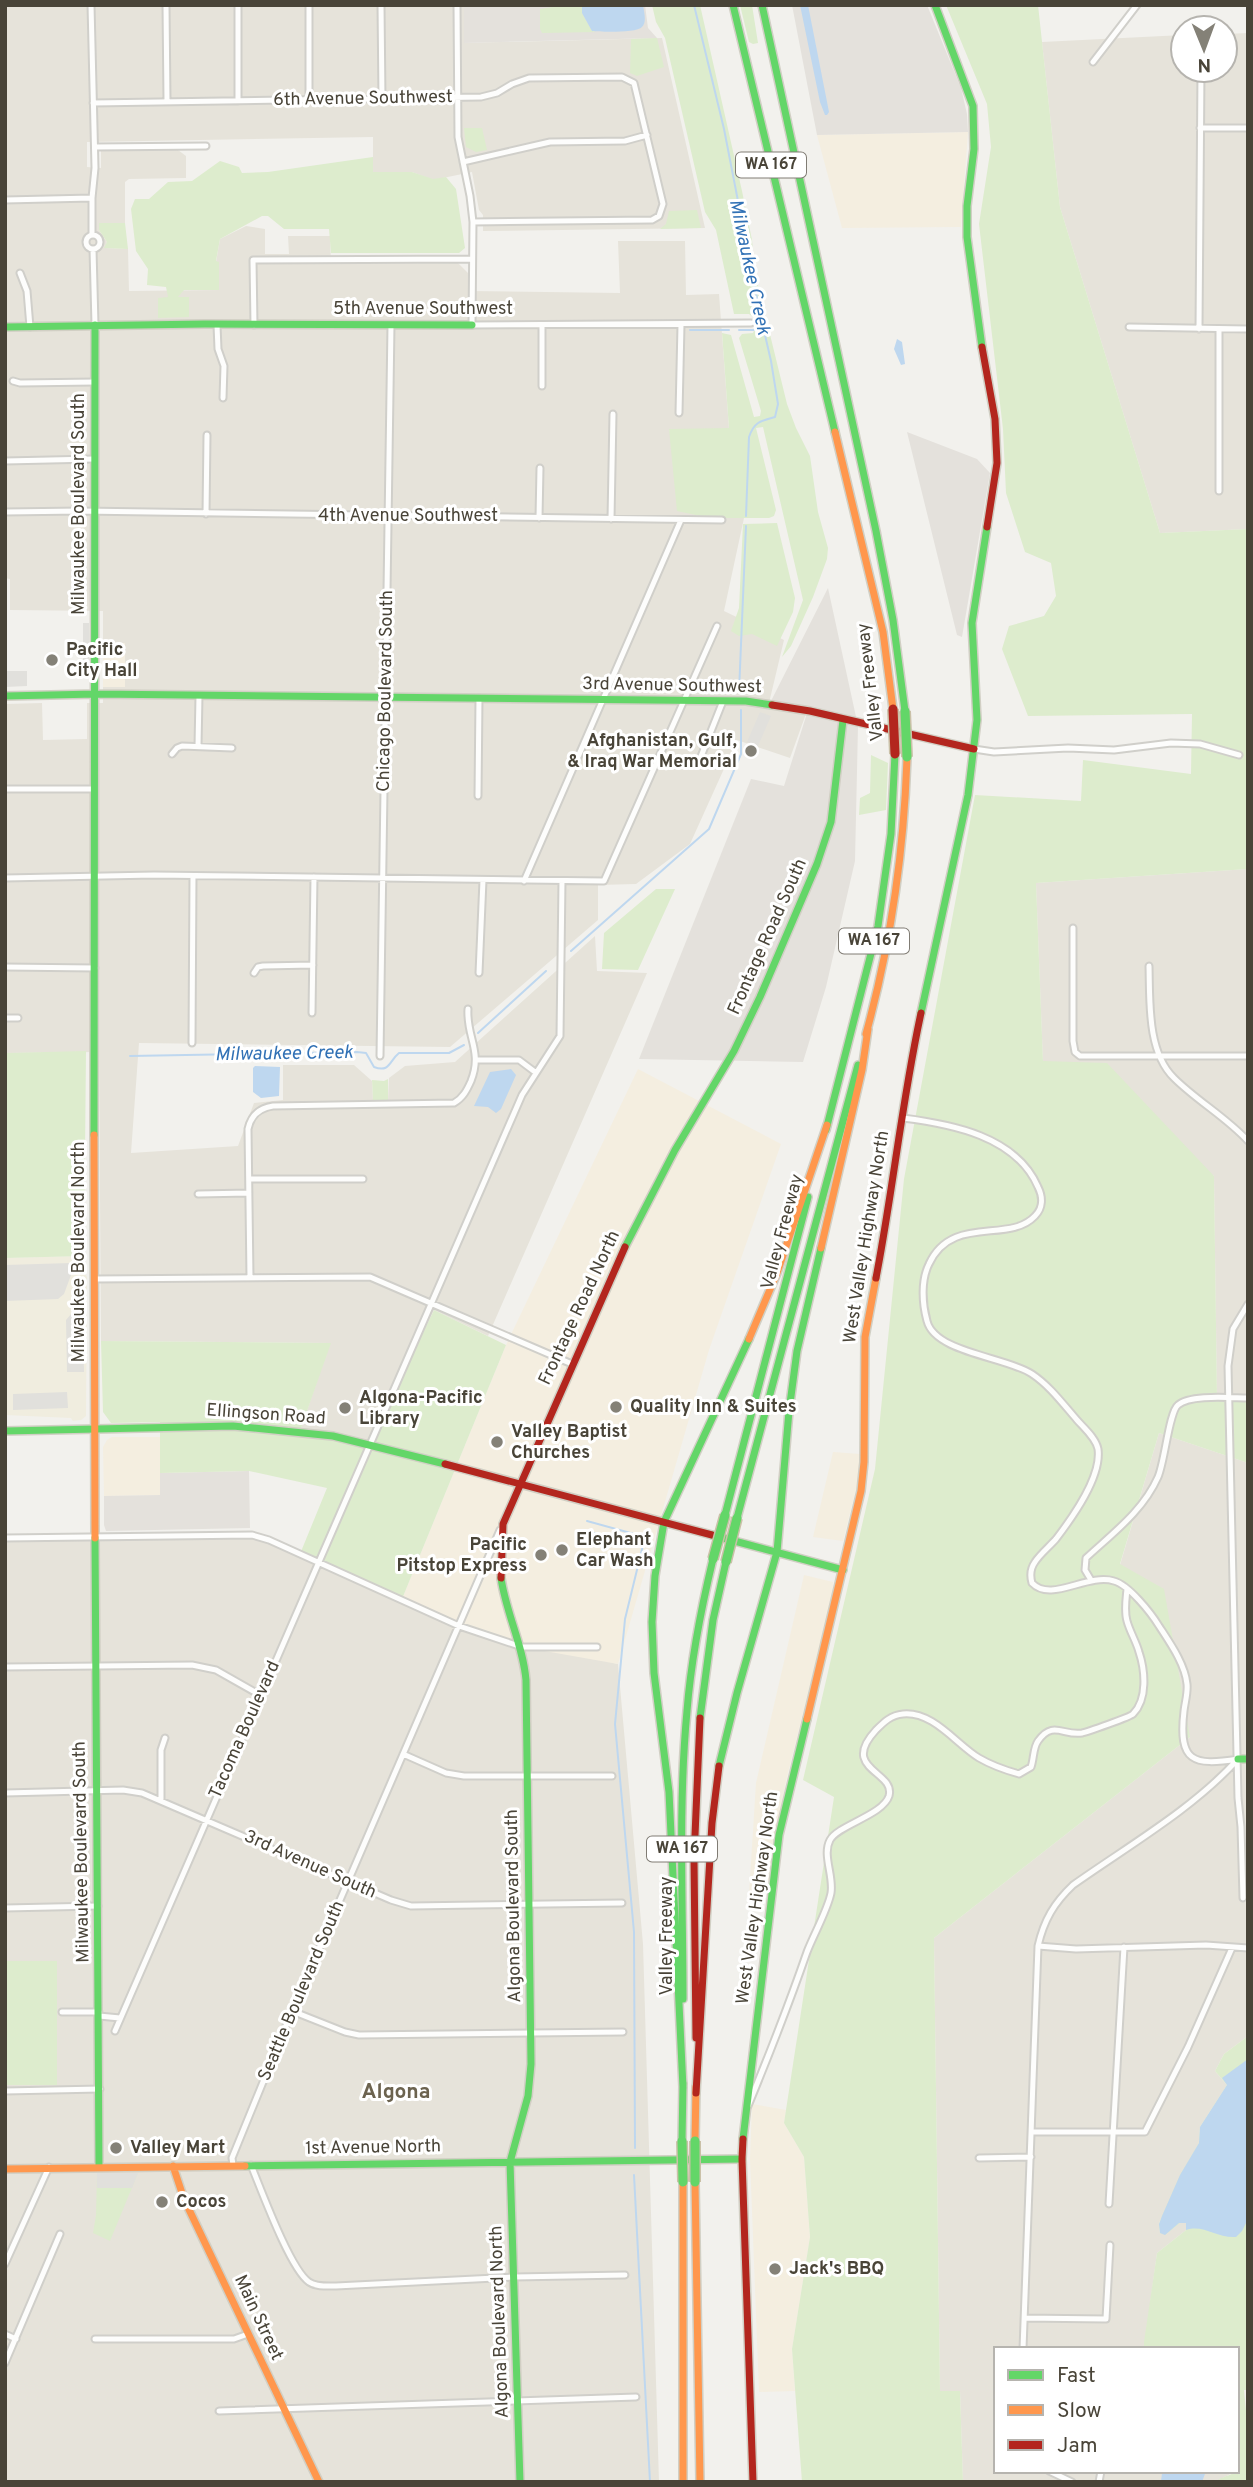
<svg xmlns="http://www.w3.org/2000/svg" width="1253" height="2487" font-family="Overpass,sans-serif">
<rect width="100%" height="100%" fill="#f2f1ed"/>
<path fill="#e6e3da" d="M5 5H464V43L662 38 705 228 483 231V215L479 210 472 172 433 180 412 172H373V137L87 142V167L101 168V151L178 150 186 156V178L129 179 125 182V223H99V230L107 242 105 248 128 249 129 291 219 290 216 262 220 239 246 226 265 229V254H289L288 236H330L331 264 458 263 468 273V291L620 293 618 241H685L686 295 719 294 729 429 669 430 710 518H744L724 611 784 640 769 703 807 711 790 758 737 740 690 844 636 884 598 885V920L450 1047 139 1043 131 1153 238 1146 254 1103 283 1100V1065H354L372 1081 373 1100H388L389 1078 405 1066 455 1062 595 936 597 971 647 973 488 1336 434 1310 371 1444 300 1431 330 1343 101 1341 99 1052 5 1053V704L42 703 43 740 87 739V703H103V687H125V643H103V611L10 610V579L5 578V327L67 325 5 322Z
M1248 33V529L1160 533 1060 207 1042 42 1183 35V70H1225V34Z
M1248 869V1398L1217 1399 1214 1176 1043 1062 1036 883Z
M1159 1433 1248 1463V2036L1224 2054 1215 2071 1227 2085 1200 2127 1199 2143 1159 2223 1160 2233 1181 2222 1186 2223V2230L1157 2253 1144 2349H996V2471H1236L1215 2482H963L960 2391H940L934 1938 1190 1737 1120 1565Z
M252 1535 459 1626 618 1664 643 1944 659 2482H5V1538Z"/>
<path fill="#f4eee0" d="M968 132 961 227 842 228 817 135Z
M103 643H125V687H103Z
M638 1069 781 1144 709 1350 618 1664 522 1647 459 1626 402 1599 506 1345Z
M112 1437H160V1495L104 1496 103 1447 107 1440Z
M833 1452 860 1454V1473L843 1541 813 1537Z
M804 1575 833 1582V1593L786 1781 766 1895 749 1894 756 1783Z
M752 2104 786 2110 784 2123 804 2157 810 2237 792 2349 795 2391 759 2392 750 2159Z"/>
<path fill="#e4e1dc" d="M464 5H645L648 28 657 38 464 43Z
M792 5H927L961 88 967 114 968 132 817 135Z
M907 432 977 459 990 473 962 637 957 635Z
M828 588 858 726 855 861 826 987 803 1062 639 1059 751 779 784 786 808 710 770 703Z
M249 1471 250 1528 106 1531 104 1525V1496L160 1495V1473Z"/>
<path fill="#f0eddf" d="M84 1256 85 1274 87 1277 86 1416 81 1420 73 1421 71 1418 5 1415V1258Z"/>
<path fill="#ddeccd" d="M566 5H582V13L592 31 596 32 542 33 540 29V9Z
M652 5H700L742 191 752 240 755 273 787 404 796 428 810 456 818 512 828 548 827 559 813 597 791 646 782 657 803 600 763 427 756 428 776 510 774 516 769 518H710L677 511 669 429 729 428 722 333 731 335 754 417 760 416 761 411 739 338 742 334 753 333 755 328 754 318 749 314H734L716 230 705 212 665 38 656 22Z
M740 5H752L758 43 753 44 749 42Z
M946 5H1038L1060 207 1160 533 1248 529V869L1036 883 1043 1061 1107 1063 1214 1176 1217 1398H1248V1463L1159 1433 1120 1564 1164 1589 1190 1737 934 1938 940 2391H960L963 2482H802L792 2349 810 2237 804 2157 784 2123 834 1797 803 1780 875 1469 904 1179 975 795 1081 801 1083 760 1191 774 1192 714 1028 716 1002 649 1009 626 1044 616 1056 596 1051 563 1025 552 1006 493 1003 429 979 224 991 147 987 104Z
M657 38 664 67 637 76 630 73 631 39Z
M464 128H482L487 150 476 152 466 147Z
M373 157V172H412L433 179 446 177 456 189 465 248 459 253H331L329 229H284L268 216H262L220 239 216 261 219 262V290H184L178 297H189V317L158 318V298L168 297 166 287 147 285 148 269 136 251 131 209 135 199H149L168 182 192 181 220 161 239 167 242 173 268 172Z
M697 210 701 228 660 229 666 224 669 211Z
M99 223H125L128 249 104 248 107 242 99 230Z
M777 523 795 598 793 612 777 646 752 634 739 636 731 631 739 608 743 524Z
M871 755 888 763 886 810 859 815 860 798 870 793Z
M656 889H675L638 970 602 969 604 933Z
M86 1051 84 1256 5 1258V1053Z
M388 1079V1100H373L372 1080 384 1081Z
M434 1310 506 1345 402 1599 300 1554 327 1488 249 1471 160 1473V1422L111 1423 103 1412 101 1341 331 1343 300 1431 370 1443Z
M5 1961H57V2085H5Z
M1248 2036V2390H1244L1248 2431V2482H1215C1229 2471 1244 2479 1237 2452V2349H1144V2342L1157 2253 1186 2230V2223L1181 2222 1165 2235 1160 2233 1159 2224 1162 2216 1180 2175 1199 2143 1200 2127 1227 2085 1215 2071 1224 2054Z
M97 2173H138L110 2241 93 2233 96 2215Z"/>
<path fill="#e1e0dc" d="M83 623H89V664H83Z
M5 671H27V686L5 687Z
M760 712 771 716 758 746 747 742Z
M71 1263V1275L64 1294 58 1299 5 1301V1265Z
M77 1307H83L84 1372H67L66 1320Z
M67 1392 68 1408 13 1410V1394Z
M97 2173H138L132 2188H97Z"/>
<path fill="#bed7ef" d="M582 5H643C644 12 647 22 642 27 637 33 601 32 592 31L582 13Z
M800 5H808L829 112 827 115H825L820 102Z
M897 339 902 342 905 364 901 365 894 349Z
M255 1066 280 1067 279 1096 261 1098 253 1092V1068Z
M511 1069 516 1075 501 1109 496 1113 488 1107 474 1106 490 1072Z
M582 1529 617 1538 624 1536 629 1538 631 1542 625 1546 581 1535 579 1531Z
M1248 2059V2219L1242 2231 1236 2237C1215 2238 1204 2224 1186 2230V2223H1179L1165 2235 1160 2233 1159 2224 1162 2216 1180 2175 1199 2143 1200 2127 1227 2085 1222 2078Z
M1164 2471H1206L1202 2482H1161L1162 2473Z"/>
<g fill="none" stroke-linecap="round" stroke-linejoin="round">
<path stroke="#bed7ef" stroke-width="2" d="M694 5 724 129 759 309 771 361 778 404 775 417C760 421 754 422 749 437L746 516
M690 330H729
M739 330H754L762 327
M739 692 746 526
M571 951 709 829 741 754V710
M478 1033 546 971
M130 1056 357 1052 366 1053 374 1067C390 1073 389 1061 399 1053H449L464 1045
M587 1521 645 1537 625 1619 615 1724 634 1932 635 2148
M634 2175 650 2482"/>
<g stroke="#d0cfca" stroke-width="9">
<path id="street" d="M91 5 95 168 92 198V235
M166 5 167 101
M238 5V101
M381 5 382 99
M457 5 458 137 470 196 473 222 472 325 751 323
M1093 62 1137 5
M309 99V5
M93 103 481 97 497 93 512 84 529 78 622 77 634 83 663 204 659 216 652 220 473 222
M1200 128H1248
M95 147 206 146
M463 162 550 142 625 141 647 135
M5 200 92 198
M86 242a7 7 0 1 1 14 0a7 7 0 1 1-14 0Z
M93 249 95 325
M20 273 27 291 30 327
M217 325 218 349 224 366 223 398
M254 325 253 260 472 259
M542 326V386
M1129 327 1248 329
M1199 329 1201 70
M13 381 20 383 95 382
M679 413 681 325
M5 461 94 459
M1219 491V329
M5 512 81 511 722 520
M206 514 207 435
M539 518 540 468
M611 519 613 414
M198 746 199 696
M974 749 994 752 1068 748 1114 750 1171 743 1200 744 1239 755
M172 754 177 748 182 746 232 748
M698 764 723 701
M5 789H94
M478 796 479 698
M5 878 154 875 604 881 717 626
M524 881 681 520
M1073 928V1041L1075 1052 1080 1056H1248
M1149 966C1150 1001 1147 1052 1174 1078 1197 1101 1226 1117 1248 1141
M5 967 95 968
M254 973 258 967 263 966 313 965
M479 973 483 880
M312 1013 314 877
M5 1018H18
M192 1043 193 876
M380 1056 391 325
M476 1060H519L535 1072
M903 1118C951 1124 1016 1136 1038 1187 1043 1197 1043 1208 1035 1216 1009 1244 952 1214 929 1264 921 1280 922 1303 927 1321 935 1353 1007 1357 1032 1374 1050 1386 1063 1404 1077 1420 1084 1428 1096 1438 1098 1449 1102 1477 1072 1518 1056 1539 1049 1547 1040 1554 1035 1562 1030 1569 1030 1576 1032 1583 1051 1603 1087 1573 1114 1581 1129 1585 1151 1613 1159 1626 1170 1643 1185 1664 1187 1684 1188 1693 1185 1702 1184 1711 1178 1762 1193 1766 1238 1759
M249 1179H363
M198 1194 249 1193
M250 1277 248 1129C251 1115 259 1108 273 1106L454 1103C463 1098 467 1090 471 1081 483 1051 466 1037 468 1009
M95 1279 370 1277 572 1364
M5 1538 252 1535 269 1540 459 1626 522 1647H597
M1091 1580 1085 1570 1086 1558C1113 1533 1143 1511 1158 1477 1165 1461 1169 1412 1178 1405 1190 1394 1232 1398 1248 1398
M5 1667 192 1665 216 1670 260 1695
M403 1754 446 1773 464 1776H612
M5 1793 123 1790 142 1793 391 1900 411 1906 622 1903
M161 1799V1750L165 1738
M1243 1898 1241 1827 1238 1798 1228 1366 1233 1329 1248 1304
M5 1908 98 1906
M1038 1946 1076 1949 1206 1945 1248 1948
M292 2011 345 2032 359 2035 623 2032
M62 2012H99
M99 2016 120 2018
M115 2031 522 1095 560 1036 562 881
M5 2091 100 2089
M748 2106C769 2055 789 2004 807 1952 814 1934 828 1909 831 1893 834 1876 822 1855 830 1840 838 1825 883 1815 889 1796 896 1771 839 1770 876 1730 884 1722 891 1715 903 1714 933 1711 956 1744 979 1758 991 1765 1005 1770 1019 1774L1031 1767C1034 1759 1033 1748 1038 1741 1053 1720 1063 1736 1082 1733 1087 1732 1130 1717 1133 1714 1148 1699 1145 1670 1139 1652 1136 1641 1130 1632 1127 1621 1124 1611 1126 1600 1127 1589
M1032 2132H1145L1188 2047 1232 1948
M979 2158 1031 2157
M233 2165 232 2158 292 2011 500 1530
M251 2165C261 2189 290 2269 309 2282 316 2287 327 2286 336 2286L514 2277 625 2275
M1109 2204 1124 1947
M5 2264 49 2167
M1024 2318 1106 2319 1110 2245
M5 2334 16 2339
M95 2339H234L248 2334
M1023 2349 1038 1946C1044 1920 1054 1903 1073 1885 1128 1846 1193 1809 1238 1759
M5 2363 60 2234
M219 2411 636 2397
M1049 2471 1072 2482
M1099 2482 1101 2471"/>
</g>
<g stroke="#d1cfc4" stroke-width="10">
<path id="fast" d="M733 5 835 432
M762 5 876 531 893 620 905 711
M935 5 973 106 974 149 967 206V237L982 347
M5 327 205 324 472 325
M5 696 96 694 746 701 772 705
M921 1013 968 795 977 720 972 623 987 527
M826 1130 878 926 891 834 895 754
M94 1135 95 325
M625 1247 675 1150 734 1051 760 997 817 864 831 822 843 720
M5 1431 233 1426 333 1436 445 1464
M725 1515 808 1197
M737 1518 858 1065
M712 1535 843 1570
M95 1538 99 2167
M501 1578C506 1613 523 1645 526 1680L531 2064 528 2096 510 2162 520 2482
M700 1718 713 1620 726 1562
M1238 1759H1248
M719 1766 737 1693 777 1552 789 1411 797 1351 821 1248
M683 1999C683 1903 678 1807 687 1711 691 1660 701 1609 713 1559
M683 2088 669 1792 654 1673 652 1622 655 1576 664 1522 749 1339
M743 2139 779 1835 807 1719
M682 2141 683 2083
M245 2166 742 2159"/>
</g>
<g stroke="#d1cfc4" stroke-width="10">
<path id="slow" d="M835 432 883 632 893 709
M866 1034C891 943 904 852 907 757
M94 1135 95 1538
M821 1248 862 1070 868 1029
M749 1339 777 1273 827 1125
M807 1719 861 1491 864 1462 865 1337 876 1278
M695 2141 696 2087
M173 2166 184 2199 319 2482
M5 2169 245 2166
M683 2182V2482
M695 2182 700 2482"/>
</g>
<g stroke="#d1cfc4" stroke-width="10">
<path id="jam" d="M982 347 995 419 997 463 987 527
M772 705 810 711 974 749
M876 1278C893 1190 902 1100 921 1013
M445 1464 712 1535
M501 1578 503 1524 625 1247
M696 2038 694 1859 700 1718
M696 2093 712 1823 719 1766
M743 2139 742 2159 753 2482"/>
</g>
<use href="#street" stroke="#fdfdfc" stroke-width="5"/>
<use href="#fast" stroke="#63d668" stroke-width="7"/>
<use href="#slow" stroke="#ff974d" stroke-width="7"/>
<use href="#jam" stroke="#b3261e" stroke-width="7"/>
<g stroke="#cac1a8" stroke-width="12" stroke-linecap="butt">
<path id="fast-bridge" d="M905 711 907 757
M713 1559 725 1515
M726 1562 737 1518
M682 2141 683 2182
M695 2141V2182"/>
</g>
<g stroke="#cac1a8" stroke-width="12" stroke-linecap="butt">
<path id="jam-bridge" d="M893 709 895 754"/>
</g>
<use href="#fast-bridge" stroke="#63d668" stroke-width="9"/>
<use href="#jam-bridge" stroke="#b3261e" stroke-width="9"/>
</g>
<g fill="#848177" stroke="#fff" stroke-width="2.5">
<circle cx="52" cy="660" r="7"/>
<circle cx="751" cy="751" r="7"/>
<circle cx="616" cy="1407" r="7"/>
<circle cx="345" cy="1408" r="7"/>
<circle cx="497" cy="1442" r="7"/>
<circle cx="562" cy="1550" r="7"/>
<circle cx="541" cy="1555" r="7"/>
<circle cx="116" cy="2148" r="7"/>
<circle cx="162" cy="2202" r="7"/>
<circle cx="775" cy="2269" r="7"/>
</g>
<g text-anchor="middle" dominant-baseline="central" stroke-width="6" stroke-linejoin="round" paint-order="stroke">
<g fill="#fff" stroke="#807c74" stroke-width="2">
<rect x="736" y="152.5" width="70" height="25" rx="5"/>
<rect x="839" y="928.5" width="70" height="25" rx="5"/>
<rect x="647" y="1836.5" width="70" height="25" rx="5"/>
</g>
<g font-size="16" font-weight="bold" fill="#494438">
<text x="771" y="165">WA 167</text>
<text x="874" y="941">WA 167</text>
<text x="682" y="1849">WA 167</text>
</g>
<g font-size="18" fill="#494438" stroke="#fff">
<text transform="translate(363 99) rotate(-1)">6th Avenue Southwest</text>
<text x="423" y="309">5th Avenue Southwest</text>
<text transform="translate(79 504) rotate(-90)">Milwaukee Boulevard South</text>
<text x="408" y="516">4th Avenue Southwest</text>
<text transform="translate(871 682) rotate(-97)">Valley Freeway</text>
<text transform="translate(672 686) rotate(1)">3rd Avenue Southwest</text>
<text transform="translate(386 691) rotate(-89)">Chicago Boulevard South</text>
<text transform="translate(768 937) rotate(-66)">Frontage Road South</text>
<text transform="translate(783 1232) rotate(-75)">Valley Freeway</text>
<text transform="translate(867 1237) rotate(-81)">West Valley Highway North</text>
<text transform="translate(79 1252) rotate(-90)">Milwaukee Boulevard North</text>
<text transform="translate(580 1308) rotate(-65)">Frontage Road North</text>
<text transform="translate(266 1415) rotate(4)">Ellingson Road</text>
<text transform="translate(245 1730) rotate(-66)">Tacoma Boulevard</text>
<text transform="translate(82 1852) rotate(-91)">Milwaukee Boulevard South</text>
<text transform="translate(310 1865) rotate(24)">3rd Avenue South</text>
<text transform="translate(758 1898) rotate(-82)">West Valley Highway North</text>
<text transform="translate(514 1906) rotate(-91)">Algona Boulevard South</text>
<text transform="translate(667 1936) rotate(-90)">Valley Freeway</text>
<text transform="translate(302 1991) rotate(-67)">Seattle Boulevard South</text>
<text transform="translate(373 2148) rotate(-1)">1st Avenue North</text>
<text transform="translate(258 2318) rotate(65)">Main Street</text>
<text transform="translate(500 2322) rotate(-92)">Algona Boulevard North</text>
</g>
<g font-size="18" font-weight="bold" fill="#494438" stroke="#fff" text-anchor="start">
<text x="66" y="650">Pacific<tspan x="66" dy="21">City Hall</tspan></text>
<text x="737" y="741" text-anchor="end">Afghanistan, Gulf,<tspan x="737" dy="21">&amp; Iraq War Memorial</tspan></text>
<text x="359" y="1398">Algona-Pacific<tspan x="359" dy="21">Library</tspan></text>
<text x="630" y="1407">Quality Inn &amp; Suites</text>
<text x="511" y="1432">Valley Baptist<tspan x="511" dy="21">Churches</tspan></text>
<text x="576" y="1540">Elephant<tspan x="576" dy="21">Car Wash</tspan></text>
<text x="527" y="1545" text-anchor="end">Pacific<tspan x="527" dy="21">Pitstop Express</tspan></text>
<text x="130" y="2148">Valley Mart</text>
<text x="176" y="2202">Cocos</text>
<text x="789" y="2269">Jack's BBQ</text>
</g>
<g font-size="19" font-style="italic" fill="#3171b5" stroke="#fff">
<text transform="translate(749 267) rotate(78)">Milwaukee Creek</text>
<text transform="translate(284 1054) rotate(-1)">Milwaukee Creek</text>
</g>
<g font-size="21" font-weight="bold" fill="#6c634f" stroke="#fff">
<text x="396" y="2092">Algona</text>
</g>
</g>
<rect width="1253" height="2487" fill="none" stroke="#494438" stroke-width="14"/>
<rect x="994" y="2347" width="245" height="126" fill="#ffffff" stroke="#b6b4af" stroke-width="2"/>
<rect x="1008" y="2370" width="35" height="10" fill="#63d668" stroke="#b6b4af" stroke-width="2"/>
<text x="1057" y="2382" font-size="21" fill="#494438">Fast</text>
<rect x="1008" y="2405" width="35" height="10" fill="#ff974d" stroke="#b6b4af" stroke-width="2"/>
<text x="1057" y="2417" font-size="21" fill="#494438">Slow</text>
<rect x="1008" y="2440" width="35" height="10" fill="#b3261e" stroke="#b6b4af" stroke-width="2"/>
<text x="1057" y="2452" font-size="21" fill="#494438">Jam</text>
<g transform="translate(1204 49) rotate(179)"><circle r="33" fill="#ffffff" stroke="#b6b4af" stroke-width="2"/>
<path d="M0-5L12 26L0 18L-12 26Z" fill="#848177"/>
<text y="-10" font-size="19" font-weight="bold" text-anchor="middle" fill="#494438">N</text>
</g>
</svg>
